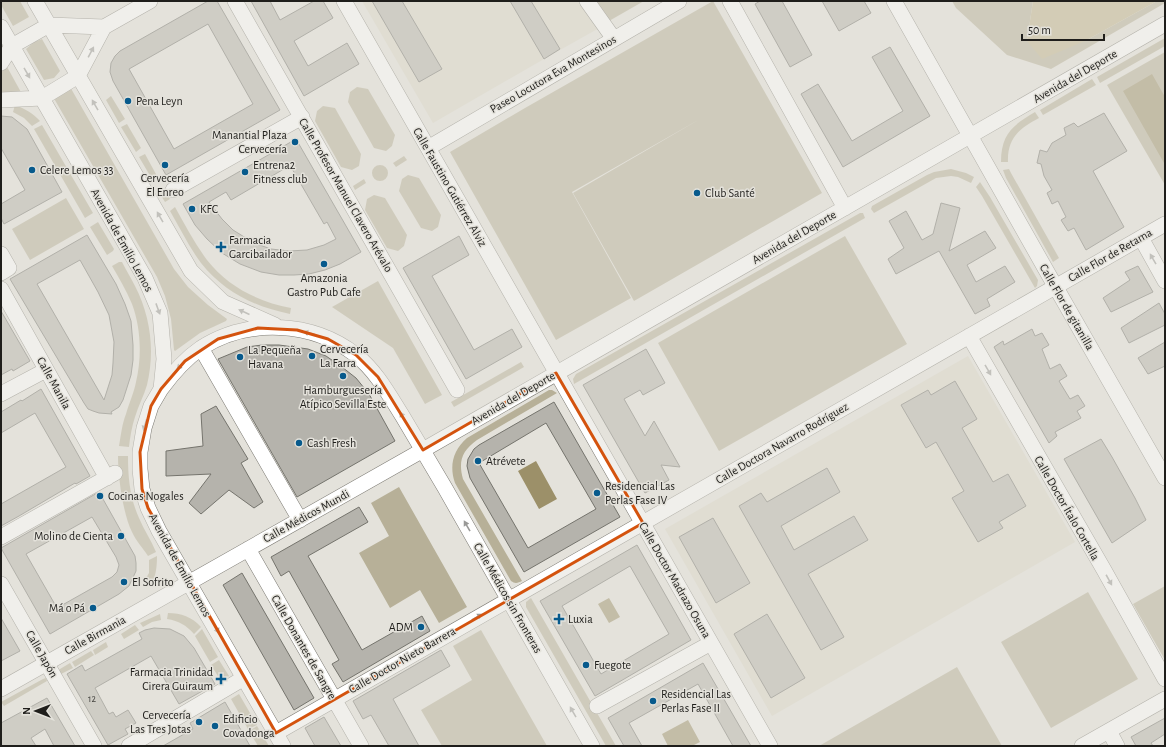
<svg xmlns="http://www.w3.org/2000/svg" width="1166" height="747" font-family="'Alegreya Sans',sans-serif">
<rect width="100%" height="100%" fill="#e4e2db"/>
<path fill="#dbd7c8" d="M362 1H583L601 27 544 59 433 123Z
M968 356 1075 542 772 716 665 529Z"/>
<path fill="#b7b098" d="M1 1H20L29 17 13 26 1 5Z
M595 1H644L609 21Z
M713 1 822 193 634 301 573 193 700 119 572 192 631 298 556 340 450 152 525 108Z
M952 1H1033L1027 41H1085L1157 1H1165V3L1051 69 1007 55 956 8Z
M1165 38V46L1100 83 1097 77Z
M42 39 60 71 54 78 44 80 26 49 34 42Z
M1165 52V185L1107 85Z
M4 65H6L22 94 1 92V74Z
M1092 79 1096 85 1043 115 1040 110Z
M69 85 174 269 188 287 208 305 227 319 226 321 200 333 175 351 174 350 171 319 165 296 157 277 52 95Z
M357 87 368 89 395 135 392 146 386 151 374 148 348 102 350 92Z
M111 96 125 119 119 123 106 100Z
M15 105C25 109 33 113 40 121L32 126 24 118 13 112Z
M323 106 335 108 361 154 359 166 352 170 341 167 315 121 317 111Z
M1035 112 1039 118C1020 128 1007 138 1008 162H1001C1001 134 1013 125 1035 112Z
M127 124 141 148 136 152 121 127Z
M42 125 93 213 85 218 34 129Z
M145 154 157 176 152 179 139 157Z
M404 156 407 160 396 167 393 163Z
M372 173a8 8 0 1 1 16 0a8 8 0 1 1-16 0Z
M951 169 966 173 974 177 971 183 958 177 951 176 936 178 874 213 871 209 872 206 927 175 934 172Z
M1009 169 1011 173 1059 258 1053 262 1006 178 1003 170Z
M408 175 419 178 441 215 438 227 432 231 421 228 399 191 402 179Z
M364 179 366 183 355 190 353 186Z
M980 182 990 197 1038 280 1037 286 1035 288 982 196 976 187Z
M164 188 170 199 165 202 158 191Z
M374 195 385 198 407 235 404 246 398 251 387 248 365 210 367 199Z
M66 198 84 229 30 260 12 229Z
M175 207C185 225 195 244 207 260 228 287 259 302 291 308L290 314C255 307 224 292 201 263 189 247 180 228 170 211Z
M860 213H863L865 218 574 384 573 379 576 374Z
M98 222 114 249 113 251 107 255 90 227Z
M845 236 907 344 719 451 658 343Z
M119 262H122C126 270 131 278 135 286 151 317 155 352 147 385 144 396 138 406 135 417 132 426 130 437 129 447L119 446C121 435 122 424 126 414 129 403 134 393 136 382 142 357 141 328 132 304 126 290 119 278 112 266Z
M378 281 442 395 425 404 393 348 332 307Z
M521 362 524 367 454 407 451 402Z
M549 390H552L557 393 477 440C462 451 458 461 463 479L522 581C518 583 515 584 511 581L455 483C449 466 453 450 467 438Z
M118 456H128C128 478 130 498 139 518 144 530 151 540 156 552L148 556C143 548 136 541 132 532 123 514 118 477 118 456Z
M399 487 467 607 439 623 420 590 390 608 359 553 389 536 371 503Z
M157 556C157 567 156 574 152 584L145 580 149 573V560Z
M1165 586V660L1133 604Z
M1088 592 1138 679 1051 728 1001 642Z
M531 598 616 746H606L526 607V602Z
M168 613C181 613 192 617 201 627L194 634C186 625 179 621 167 619Z
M160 614 161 620 152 622 143 627 140 623Z
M135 625 139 630 124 639 121 634Z
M202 629 218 657 210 662 195 636Z
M481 630 547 746H442L421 710 472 680 453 646Z
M106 642 108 647 95 655 93 650Z
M91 651 94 655 75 667 72 662Z
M219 660 229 676 221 681 211 665Z
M70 663 73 668 61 674 59 671 60 669Z
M957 667 1002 746H819Z
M46 678 47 681 4 706 1 702 43 679Z
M239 694 257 725 248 729 231 699Z
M257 726 269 746H258L249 731Z"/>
<path fill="#beb289" d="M1033 1H1157L1085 41 1042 59 1027 41Z"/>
<path fill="#9c9069" d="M1152 74 1165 97V162L1164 163 1123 91Z
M536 461 557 499 539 509 518 471Z
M609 598 620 617 609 623 598 604Z
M688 720 700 742 692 746H668L662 734Z"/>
<path fill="#b5b3ac" stroke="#75746d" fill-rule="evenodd" d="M208 1H217L280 110 166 175 113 81 110 72 111 63 115 56 120 51ZM208 24 253 104 174 149 129 69Z
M251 1H270L280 20 314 1H323L333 18 294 41 308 66 347 43 359 64 304 96Z
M372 1H402L442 69 419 82Z
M510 1H531L560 49 544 59Z
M760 1H782L812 55 790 67 755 4Z
M822 1H864L871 13 839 31Z
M890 47 930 116 843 167 801 94 818 84 852 141 903 111 872 57Z
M1104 113 1127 151 1093 171 1124 227 1086 250 1074 228 1068 231 1061 220 1066 217 1058 201 1052 204 1047 193 1052 190 1044 176 1041 164 1037 163 1040 150 1047 152 1052 143 1066 135 1064 128 1074 123 1078 127Z
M1 116 12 117 27 129 62 192 4 224 1 218V204L25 190 1 148Z
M296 139 361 252 340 264 325 270 309 274 294 275H279L261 272 240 264 222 253 207 239 195 225 183 204ZM289 166 290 168 291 167 324 224 327 222 336 239 324 245 307 250 289 251 271 249 254 243 233 230 222 219 209 202 226 192 231 200Z
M941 203 960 208 949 251 985 231 996 248 967 265 976 282 1005 266 1015 282 987 299 990 306 975 314 939 251 896 274 888 259 904 248 889 221 906 211 922 240 933 234Z
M87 235 116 284 125 304 131 321 133 345V360L131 375 123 400 119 407 111 412 112 414 99 413 93 411 88 409 84 403 10 279ZM80 260 98 292 109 315 114 342 113 363 112 375 104 400 37 284Z
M459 236 469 255 432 276 474 350 512 329 522 347 466 379 403 268Z
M1138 266 1153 292 1111 312 1103 298 1130 280 1125 272Z
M1159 303 1165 314V325L1129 343 1121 328Z
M1 311 30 361 13 371 12 369 1 375Z
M1032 329 1035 336 1042 333 1049 345 1042 349 1050 369 1060 364 1067 376 1059 381 1070 399 1078 395 1085 406 1077 411 1081 418 1055 432 1057 436 1049 443 994 347 1003 341 1004 345Z
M1165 342V366L1148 374 1138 358Z
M262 345H279L308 349 326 356 342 367 356 378 369 394 395 441 297 497 218 359 247 347Z
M646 349 665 383 643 395 640 390 624 399 645 436 654 421 680 467 661 465 669 480 645 493 583 385Z
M955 381 977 419 962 428 993 482 1008 474 1026 506 999 522 1003 528 978 542 952 498 964 491 936 442 926 448 901 405 928 390 931 395Z
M41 389 90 476 76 484 75 483 19 516 1 526V504L66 467 35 413 1 433V412L21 400 22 401Z
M554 402 620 517 524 572 470 478 467 466 468 459 474 449 479 445ZM546 423 596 509 528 548 479 463Z
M216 406 248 459 241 463 263 502 254 508 229 490 201 514 189 503 211 474 166 476V451L203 446 201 414Z
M1101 439 1112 457 1135 498 1146 520 1112 543 1064 459Z
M827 468 840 492 781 526 794 550 854 516 868 540 808 574 844 637 821 650 739 506 761 493 767 502Z
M99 492 135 556 136 563V571L129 586 119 594 50 634 1 548ZM92 517 116 557 119 565 117 572 112 577 57 608 26 554Z
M359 507 368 522 308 556 362 650 422 616 430 631 343 682 332 664 339 660 289 571 281 576 271 557Z
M713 518 750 583 716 603 679 537Z
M637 545 691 640 595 696 540 601ZM630 566 669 634 601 674 562 606Z
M242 573 314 698 294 710 223 585Z
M767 614 805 678 771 698 734 634Z
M1 618 20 651 1 661Z
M154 628 170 629 184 636 194 648 215 684 179 704 151 656 95 688 109 714 113 712 116 717 128 710 136 723 125 729 128 734 108 745 67 674 82 665 85 671 142 639 139 633 145 630Z
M441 650 450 666 393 699 419 746H389L371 715 363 719 353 701Z
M703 663 751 746H733L698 684 629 723 642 746H624L608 718Z
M47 698 75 746H54L45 729 31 738 36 746H1V723Z
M225 702 250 746H163L193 729 190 723Z
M324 717 341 746H315L305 728Z
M1165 718V734L1151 743 1153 746H1136L1131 737Z"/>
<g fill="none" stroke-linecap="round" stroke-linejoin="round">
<g stroke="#7c7a73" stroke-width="16">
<path id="minor" d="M35 1 191 271 223 302 275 325
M235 1 457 390
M344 1 770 746
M587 1 614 39
M730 1 845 208
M894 1 1046 270 1165 478
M1 27 145 278 160 313 164 359 161 389 151 406 144 428 140 452V469L142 489 148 508 159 531 283 746
M104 27 150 1
M1 63 12 46 49 25 104 27
M1 100 42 98 78 76 104 27
M428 148 679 1
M173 190 302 117
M1141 238 1165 281
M1 254 9 268 1 273
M1 289 107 478
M969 336 1104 570 1165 679
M201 348 300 520
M161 389C172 374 185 359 201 348 248 318 312 321 356 355 377 372 389 395 403 417 417 441 431 464 445 488 494 574 543 660 592 746
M1 394 46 370
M1 537 115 473
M248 549 361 746
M1 584 94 746
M1 689 423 450 1165 24
M597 706 711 643
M1109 731 1117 746
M276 733 1165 224
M129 746 244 678
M1082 746 1165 699"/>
</g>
<use href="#minor" stroke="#fff" stroke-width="15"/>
</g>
<defs><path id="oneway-solid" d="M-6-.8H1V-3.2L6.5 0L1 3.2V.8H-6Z"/></defs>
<g fill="#9a9a98">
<use href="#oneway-solid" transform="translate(91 52) rotate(-62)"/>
<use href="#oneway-solid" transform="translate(27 73) rotate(60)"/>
<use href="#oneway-solid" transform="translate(95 105) rotate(-120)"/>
<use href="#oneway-solid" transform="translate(160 217) rotate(-120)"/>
<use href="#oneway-solid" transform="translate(1153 259) rotate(-120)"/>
<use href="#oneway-solid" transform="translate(158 309) rotate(70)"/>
<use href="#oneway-solid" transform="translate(244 312) rotate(-156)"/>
<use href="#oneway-solid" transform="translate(309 333) rotate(-166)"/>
<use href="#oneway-solid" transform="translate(181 365) rotate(135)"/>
<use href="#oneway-solid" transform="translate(988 370) rotate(60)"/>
<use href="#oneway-solid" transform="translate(403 417) rotate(-121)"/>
<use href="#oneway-solid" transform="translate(145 425) rotate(106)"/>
<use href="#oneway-solid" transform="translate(467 526) rotate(-120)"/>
<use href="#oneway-solid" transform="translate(1109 580) rotate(61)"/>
<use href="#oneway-solid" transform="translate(477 617) rotate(-30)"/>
<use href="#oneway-solid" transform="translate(216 628) rotate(60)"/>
<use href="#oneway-solid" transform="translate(573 712) rotate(-120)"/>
</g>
<path d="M0 0H1166V747H0ZM258 328 297 330 328 339 356 355 378 377 423 450 556 373 643 523 276 733 148 508 142 489 140 452 151 406 161 389 185 361 218 339Z" fill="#e4e2db" fill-opacity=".55" fill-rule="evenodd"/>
<path fill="none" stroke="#d4530e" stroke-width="3" stroke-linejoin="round" d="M258 328 297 330 328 339 356 355 378 377 423 450 556 373 643 523 276 733 148 508 142 489 140 452 151 406 161 389 185 361 218 339Z"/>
<g fill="#075a8c" stroke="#e4e2db" stroke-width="1.5">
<circle cx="128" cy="101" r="4"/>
<circle cx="295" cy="142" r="4"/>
<circle cx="165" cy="165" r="4"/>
<circle cx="32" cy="170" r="4"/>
<circle cx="245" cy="172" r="4"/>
<circle cx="697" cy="193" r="4"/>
<circle cx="192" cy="209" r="4"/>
<path d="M219 241h4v4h4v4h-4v4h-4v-4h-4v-4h4z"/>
<circle cx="324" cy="264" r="4"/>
<circle cx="312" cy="356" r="4"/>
<circle cx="240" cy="357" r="4"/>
<circle cx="343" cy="376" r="4"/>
<circle cx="299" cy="443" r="4"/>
<circle cx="478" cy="461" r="4"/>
<circle cx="597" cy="493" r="4"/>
<circle cx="100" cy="496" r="4"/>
<circle cx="121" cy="536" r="4"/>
<circle cx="124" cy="582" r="4"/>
<circle cx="93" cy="608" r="4"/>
<path d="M557 613h4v4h4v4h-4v4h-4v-4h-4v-4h4z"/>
<circle cx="421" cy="627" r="4"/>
<circle cx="586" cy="665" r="4"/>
<path d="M219 673h4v4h4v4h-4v4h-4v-4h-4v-4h4z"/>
<circle cx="653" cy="701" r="4"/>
<circle cx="199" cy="722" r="4"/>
<circle cx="215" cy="726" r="4"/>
</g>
<g text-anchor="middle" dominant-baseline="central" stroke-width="3" stroke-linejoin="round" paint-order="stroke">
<g font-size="10" fill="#44433f">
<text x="92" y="699">12</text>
</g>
<g font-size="12" fill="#1f1e1b" stroke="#e4e2db">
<text transform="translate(553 74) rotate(-30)">Paseo Locutora Eva Montesinos</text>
<text transform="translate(1075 76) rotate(-30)">Avenida del Deporte</text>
<text transform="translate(450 187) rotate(60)">Calle Faustino Gutiérrez Alviz</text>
<text transform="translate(346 195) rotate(60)">Calle Profesor Manuel Clavero Arévalo</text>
<text transform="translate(794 237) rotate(-30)">Avenida del Deporte</text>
<text transform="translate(122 240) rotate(61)">Avenida de Emilio Lemos</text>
<text transform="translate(1110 255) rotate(-30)">Calle Flor de Retama</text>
<text transform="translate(1067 307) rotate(60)">Calle Flor de gitanilla</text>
<text transform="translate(54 383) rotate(61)">Calle Manila</text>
<text transform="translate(513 398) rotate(-30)">Avenida del Deporte</text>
<text transform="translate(782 443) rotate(-30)">Calle Doctora Navarro Rodríguez</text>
<text transform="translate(1067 508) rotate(60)">Calle Doctor Ítalo Cortella</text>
<text transform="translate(306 516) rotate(-29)">Calle Médicos Mundi</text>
<text transform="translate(180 565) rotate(61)">Avenida de Emilio Lemos</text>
<text transform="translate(675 580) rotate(60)">Calle Doctor Madrazo Osuna</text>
<text transform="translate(508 598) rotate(60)">Calle Médicos sin Fronteras</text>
<text transform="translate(95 635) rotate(-29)">Calle Birmania</text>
<text transform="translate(304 647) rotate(60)">Calle Donantes de Sangre</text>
<text transform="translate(42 654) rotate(60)">Calle Japón</text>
<text transform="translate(402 660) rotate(-30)">Calle Doctor Nieto Barrera</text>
</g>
<g font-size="12" fill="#1f1e1b" stroke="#e4e2db" text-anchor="start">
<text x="136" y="101">Pena Leyn</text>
<text x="287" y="135" text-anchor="end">Manantial Plaza<tspan x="287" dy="14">Cervecería</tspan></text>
<text x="253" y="165">Entrena2<tspan x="253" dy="14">Fitness club</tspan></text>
<text x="40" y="170">Celere Lemos 33</text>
<text x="165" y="178" text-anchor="middle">Cervecería<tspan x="165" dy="14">El Enreo</tspan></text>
<text x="705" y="193">Club Santé</text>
<text x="200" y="209">KFC</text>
<text x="229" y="240">Farmacia<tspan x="229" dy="14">Garcibailador</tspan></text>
<text x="324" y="278" text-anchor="middle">Amazonia<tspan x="324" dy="14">Gastro Pub Cafe</tspan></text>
<text x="320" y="349">Cervecería<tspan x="320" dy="14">La Farra</tspan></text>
<text x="248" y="350">La Pequeña<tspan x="248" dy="14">Havana</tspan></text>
<text x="343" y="390" text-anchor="middle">Hamburguesería<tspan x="343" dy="14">Atípico Sevilla Este</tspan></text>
<text x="307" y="443">Cash Fresh</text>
<text x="486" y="461">Atrévete</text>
<text x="605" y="486">Residencial Las<tspan x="605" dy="14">Perlas Fase IV</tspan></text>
<text x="108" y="496">Cocinas Nogales</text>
<text x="113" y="536" text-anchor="end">Molino de Cienta</text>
<text x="132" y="582">El Sofrito</text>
<text x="85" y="608" text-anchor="end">Má o Pá</text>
<text x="568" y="619">Luxia</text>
<text x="413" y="627" text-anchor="end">ADM</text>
<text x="594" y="665">Fuegote</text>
<text x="213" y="672" text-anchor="end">Farmacia Trinidad<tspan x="213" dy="14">Cirera Guiraum</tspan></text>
<text x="661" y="694">Residencial Las<tspan x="661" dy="14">Perlas Fase II</tspan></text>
<text x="191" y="715" text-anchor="end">Cervecería<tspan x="191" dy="14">Las Tres Jotas</tspan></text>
<text x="223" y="719">Edificio<tspan x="223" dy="14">Covadonga</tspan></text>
</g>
</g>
<rect width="1166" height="747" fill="none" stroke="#1f1e1b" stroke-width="4"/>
<g transform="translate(36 711) rotate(270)" stroke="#e4e2db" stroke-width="3" paint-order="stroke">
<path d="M0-3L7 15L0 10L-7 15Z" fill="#1f1e1b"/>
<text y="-6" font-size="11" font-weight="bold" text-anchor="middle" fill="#1f1e1b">N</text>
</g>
<path d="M1022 34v6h82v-6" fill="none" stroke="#1f1e1b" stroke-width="2"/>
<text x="1028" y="34" font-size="12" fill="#1f1e1b" stroke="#e4e2db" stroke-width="3" paint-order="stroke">50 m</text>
</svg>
